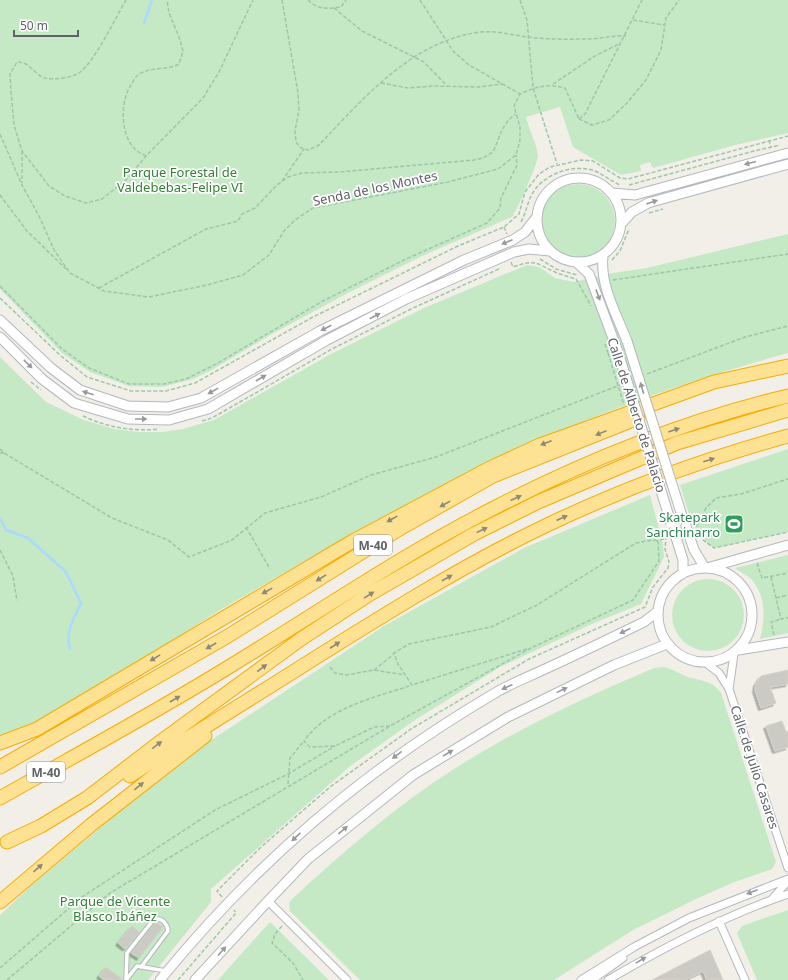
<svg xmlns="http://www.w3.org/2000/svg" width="788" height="980" font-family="'Noto Sans',sans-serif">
<defs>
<filter id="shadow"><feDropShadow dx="-2.5" dy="2.5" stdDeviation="0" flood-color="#0004"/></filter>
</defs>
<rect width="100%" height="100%" fill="#f1efe8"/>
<path fill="#c5e8c5" d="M0 0H788V133L735 145 653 168 650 162 640 165 641 171 621 175 573 147 560 107 526 117C529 130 536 142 538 155 539 161 517 211 512 217L422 256 346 294 272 334 210 371 193 379 162 387 129 386 90 372 62 353 0 289Z
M541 221a37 37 0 1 1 74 0a37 37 0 1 1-74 0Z
M788 234V353C670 385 555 428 446 484 375 520 306 561 237 600 158 646 86 705 0 736V357L46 402 84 420 114 429 139 432H163L183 429 214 420 331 354 424 308 527 265 539 267 555 278 574 282 613 273 647 268Z
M788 449V532L714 548C692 533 688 510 680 485Z
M650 495 663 544 664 557 641 604 594 623 500 667 415 720 349 767 211 889V902L148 980H0V915L32 885 120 811 213 739 384 626 524 548Z
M788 555V633L760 639C765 618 767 597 751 579 747 575 740 572 735 568Z
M672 615a36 36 0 1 1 72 0a36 36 0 1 1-72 0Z
M664 667C674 669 681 675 691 678 704 681 712 681 721 693L776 862 772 869 732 883 698 898 633 930 554 980H360L290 911 289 903 292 899C343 852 396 806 454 769 517 729 585 697 654 668Z
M788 910V980H757L737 933 742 926Z
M270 922 329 980H218Z"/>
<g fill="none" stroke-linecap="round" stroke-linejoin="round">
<path stroke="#aadaff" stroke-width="2.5" d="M144 23 152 0
M0 518 6 530 28 538 66 572 81 603C74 618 65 632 70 649"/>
</g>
<path fill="#cccac5" stroke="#d6d1c6" filter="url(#shadow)" d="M788 670V684L770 687 776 703 761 708 755 690 756 684 761 676Z
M782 721 786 732 788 731V747L775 751 766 726Z
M156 922 163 927 139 958 131 953Z
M132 926 139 932 126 948H124L118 943Z
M710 950 723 980H707L703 971 685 980H652Z
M106 967 123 980H104L99 976Z"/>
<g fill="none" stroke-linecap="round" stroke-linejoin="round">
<g stroke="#b5b8bc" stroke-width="5.5">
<path id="service" d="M126 979 127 953 154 919C162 918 167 923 168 931L141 967
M126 980 137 966 166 971"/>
</g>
<g stroke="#b5b8bc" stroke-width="9">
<path id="minor" d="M706 663 719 673 729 689 788 868
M729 689 734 654
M773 898 788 881
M268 901 347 980
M719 921 745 980
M581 980 634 947 689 918 788 879
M592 980 623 958
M608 980C666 946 724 916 788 894"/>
</g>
<g stroke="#b5b8bc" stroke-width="11">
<path id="tertiary" d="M537 220a42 42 0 1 1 84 0a42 42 0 1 1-84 0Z
M612 193 635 195 788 153
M621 224 632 212 648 203 788 164
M603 256C600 286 616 313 627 341
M577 263 589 274 617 349
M0 320 51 368 80 390 128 406 168 407 201 398 320 331 464 260 513 240 525 232 536 218
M0 337 42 379 74 403 128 419 169 420 208 409 327 340 406 299 514 252 529 249 550 251
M686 526 694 550 705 568
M674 531 683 560V573
M658 615a47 47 0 1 1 94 0a47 47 0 1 1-94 0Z
M707 568 788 545
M738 650 788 642
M160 980C256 862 364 770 495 693 510 684 528 677 545 669 578 654 611 638 644 622L658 611
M195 980 268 901 308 859 413 775 508 717 614 665 667 644"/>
</g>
<g stroke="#f9ab00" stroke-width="15">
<path id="motorway" d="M0 743 37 729 353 541 488 469 540 445 714 382 788 366
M0 767 228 636 401 528 493 476 638 418
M130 776C187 737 246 702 304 665 382 616 460 567 543 527 622 489 704 459 788 436
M0 798C78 754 156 712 232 665 319 612 402 555 492 509 585 461 687 420 788 396
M7 842 41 826 87 798 160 742 301 639 370 594 474 534 538 502 677 443 788 410
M0 902 91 825 205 736"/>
</g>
<path stroke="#9cc7a9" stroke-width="1.5" stroke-dasharray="4 2" stroke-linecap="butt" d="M126 0C116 17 94 63 79 73 71 78 55 80 45 78 33 74 31 62 17 62L10 74 11 92 14 125 22 151 49 186 65 196 86 203 102 199 126 180 146 156 203 98 219 72 253 0
M282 0 298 93 299 110 295 131 296 142 301 148 308 150 319 145C362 100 409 44 474 33 493 29 510 35 528 37 549 40 572 39 592 39 604 38 614 35 626 36
M308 0C318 10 328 9 341 7L346 0
M420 0 453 51 469 65 520 94
M520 0 527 20 533 88 557 164
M334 8 362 31 424 62 448 87
M633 20 664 25
M381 83 408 88 434 86 479 87 502 84
M553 84 595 56 621 43
M579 119 592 125 609 120 627 103 646 80 661 50 666 18 679 0
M579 119 585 114 642 0
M0 134 22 185 40 218 54 250 70 273 104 291 149 297 207 285 243 275 269 255 284 231 295 220 313 208 448 182 498 169 516 155 520 140V127L514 106 520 94C535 87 548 83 565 88L579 119
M769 140 771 148
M22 151V183
M146 156C142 154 138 152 135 149 120 135 120 101 131 85 133 82 135 77 138 75 150 66 167 71 179 64L183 51 179 37 169 13 167 0
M282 181 304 149
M629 185 754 151 780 145
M0 195 27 231 66 269
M649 213 663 209
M521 222C526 213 527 204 531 196 542 174 573 163 595 171 604 175 611 181 620 185
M504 227 507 234
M540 259 556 269 577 275
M612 260 620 251 629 229
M511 262 513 267C536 259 535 263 555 272 562 275 569 277 576 279L591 306
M613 280 788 254
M0 286 62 349 89 368 129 384H164L186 379 218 363 321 302 406 259 487 223 500 208 501 198 517 165 516 155
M99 288 206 229 238 221 242 214 255 208 277 185 288 177 302 173 339 172 474 160 483 158 493 152C501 135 500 127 515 114
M0 298 61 356 87 377 131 391H166L195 383 313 317 458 246 504 227 519 214 525 192 539 174 550 167 581 160 593 161 620 178 628 179 788 136
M605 344 608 353
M647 374 745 337 788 326
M31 382 41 390
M83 416C106 427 133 432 159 429
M202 421 212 418 332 349 411 309 501 268
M0 449 4 453 112 518 168 540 189 557 232 540 265 513 321 497 371 475 436 457 620 385
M0 453H4
M246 527 270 569
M696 527 706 508 716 498 741 494 788 479
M697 529 703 540 714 548 788 532
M0 550 13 576 17 601
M757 563 762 578 788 573
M771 577 781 619 788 618
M776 598 788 595
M774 635 771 622 781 619
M527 649 412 685 398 664 394 653 409 644 491 627 537 605 636 543 653 540 658 541
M330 667 335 673 346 675 374 670 405 675
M374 670 394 654
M390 726 374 727 335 746 310 747 304 741C328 707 374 698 412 685
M288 784 290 758 304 741
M222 897 217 891 260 848 330 787 411 729 529 659 645 607 653 587 668 568 669 562 665 549 666 538
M282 926 275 934 272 943 293 963 303 980
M0 968 82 897 215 810 288 774 335 746
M7 980 110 893 390 726 531 648 633 600 659 561 658 541 666 538
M178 980 236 913 234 910"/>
<use href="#service" stroke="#fff" stroke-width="3.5"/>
<use href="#minor" stroke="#fff" stroke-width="7"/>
<use href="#tertiary" stroke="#fff" stroke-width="9"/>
<use href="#motorway" stroke="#fde293" stroke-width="13"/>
<g stroke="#b5b8bc" stroke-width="11" stroke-linecap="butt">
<path id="tertiary-bridge" d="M627 341 683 519
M617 349 671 523"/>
</g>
<path stroke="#9cc7a9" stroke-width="1.5" stroke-dasharray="4 2" stroke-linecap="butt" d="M608 353 624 405"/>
<use href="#tertiary-bridge" stroke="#fff" stroke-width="9"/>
</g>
<defs><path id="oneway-solid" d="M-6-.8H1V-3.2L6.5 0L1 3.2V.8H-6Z"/></defs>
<g fill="#979a9d">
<use href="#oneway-solid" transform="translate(750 163) rotate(165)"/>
<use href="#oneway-solid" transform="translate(652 202) rotate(-19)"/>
<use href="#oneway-solid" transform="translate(507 242) rotate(157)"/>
<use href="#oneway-solid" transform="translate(598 295) rotate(70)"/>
<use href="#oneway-solid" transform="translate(375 316) rotate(-27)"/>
<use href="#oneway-solid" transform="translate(326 328) rotate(153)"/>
<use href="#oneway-solid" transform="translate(28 364) rotate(45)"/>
<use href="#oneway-solid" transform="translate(261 378) rotate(-30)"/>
<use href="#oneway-solid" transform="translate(642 388) rotate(-107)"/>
<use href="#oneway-solid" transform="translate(213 391) rotate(151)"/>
<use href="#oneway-solid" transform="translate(88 393) rotate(-162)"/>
<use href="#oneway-solid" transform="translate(141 419)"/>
<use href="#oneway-solid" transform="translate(625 631) rotate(154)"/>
<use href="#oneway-solid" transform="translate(507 687) rotate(155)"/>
<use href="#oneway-solid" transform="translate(562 690) rotate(-26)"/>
<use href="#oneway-solid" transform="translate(448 753) rotate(-31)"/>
<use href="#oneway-solid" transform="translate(397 755) rotate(143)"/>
<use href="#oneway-solid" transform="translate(343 830) rotate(-40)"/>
<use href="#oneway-solid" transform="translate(296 837) rotate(137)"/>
<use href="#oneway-solid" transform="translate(752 892) rotate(159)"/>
<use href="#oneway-solid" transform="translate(222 951) rotate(-48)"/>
<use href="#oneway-solid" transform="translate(641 960) rotate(-31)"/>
</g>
<g fill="#8e8975">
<use href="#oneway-solid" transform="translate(674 430) rotate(-19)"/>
<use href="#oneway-solid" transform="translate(601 433) rotate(158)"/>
<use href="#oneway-solid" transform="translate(546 443) rotate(159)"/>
<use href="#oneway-solid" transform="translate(709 460) rotate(-18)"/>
<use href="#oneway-solid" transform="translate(516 498) rotate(-25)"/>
<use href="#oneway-solid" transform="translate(445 504) rotate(151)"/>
<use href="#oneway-solid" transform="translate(562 518) rotate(-24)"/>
<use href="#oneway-solid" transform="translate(392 519) rotate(151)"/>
<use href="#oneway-solid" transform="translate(482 530) rotate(-26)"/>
<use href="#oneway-solid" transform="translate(321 578) rotate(148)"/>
<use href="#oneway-solid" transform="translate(447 578) rotate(-29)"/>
<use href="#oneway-solid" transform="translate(267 591) rotate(151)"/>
<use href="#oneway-solid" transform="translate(369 595) rotate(-32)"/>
<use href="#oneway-solid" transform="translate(335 645) rotate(-33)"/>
<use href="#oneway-solid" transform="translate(211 646) rotate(150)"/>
<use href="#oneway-solid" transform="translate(155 658) rotate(149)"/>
<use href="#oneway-solid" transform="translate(262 668) rotate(-37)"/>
<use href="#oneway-solid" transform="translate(175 699) rotate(-30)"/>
<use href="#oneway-solid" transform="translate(157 745) rotate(-37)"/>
<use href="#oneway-solid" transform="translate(139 786) rotate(-39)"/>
<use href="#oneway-solid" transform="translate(38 868) rotate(-41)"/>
</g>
<defs>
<g id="stadium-square" transform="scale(1)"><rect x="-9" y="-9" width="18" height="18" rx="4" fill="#2e9e5b" stroke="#fff"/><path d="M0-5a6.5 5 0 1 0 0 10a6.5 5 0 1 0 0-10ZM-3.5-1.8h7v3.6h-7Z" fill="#fff"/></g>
</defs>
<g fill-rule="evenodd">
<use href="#stadium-square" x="734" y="524"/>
</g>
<g text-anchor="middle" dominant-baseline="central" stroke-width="3.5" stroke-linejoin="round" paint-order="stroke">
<g fill="#fff" stroke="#8f9295" stroke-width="1">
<rect x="354" y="535" width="38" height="20" rx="3"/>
<rect x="27" y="762" width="38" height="20" rx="3"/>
</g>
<g font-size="12" font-weight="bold" fill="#5f6368">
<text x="373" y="545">M-40</text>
<text x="46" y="772">M-40</text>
</g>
<g font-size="13" fill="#348238" stroke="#fff">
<text x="180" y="172">Parque Forestal de<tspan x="180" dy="15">Valdebebas-Felipe VI</tspan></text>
<text x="115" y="901">Parque de Vicente<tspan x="115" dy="15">Blasco Ibáñez</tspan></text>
</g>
<g font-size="13" fill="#5f6368" stroke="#fff">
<text transform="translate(375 188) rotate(-12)">Senda de los Montes</text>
<text transform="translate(637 415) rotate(72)">Calle de Alberto de Palacio</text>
<text transform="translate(755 767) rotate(72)">Calle de Julio Casares</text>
</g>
<g font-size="13" fill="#27864d" stroke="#fff" text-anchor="end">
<text x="720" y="517">Skatepark<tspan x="720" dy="15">Sanchinarro</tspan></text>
</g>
</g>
<path d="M14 30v6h64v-6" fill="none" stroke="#5f6368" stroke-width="2"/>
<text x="20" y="30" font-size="12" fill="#5f6368" stroke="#ffffff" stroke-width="3" paint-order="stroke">50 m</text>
</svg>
